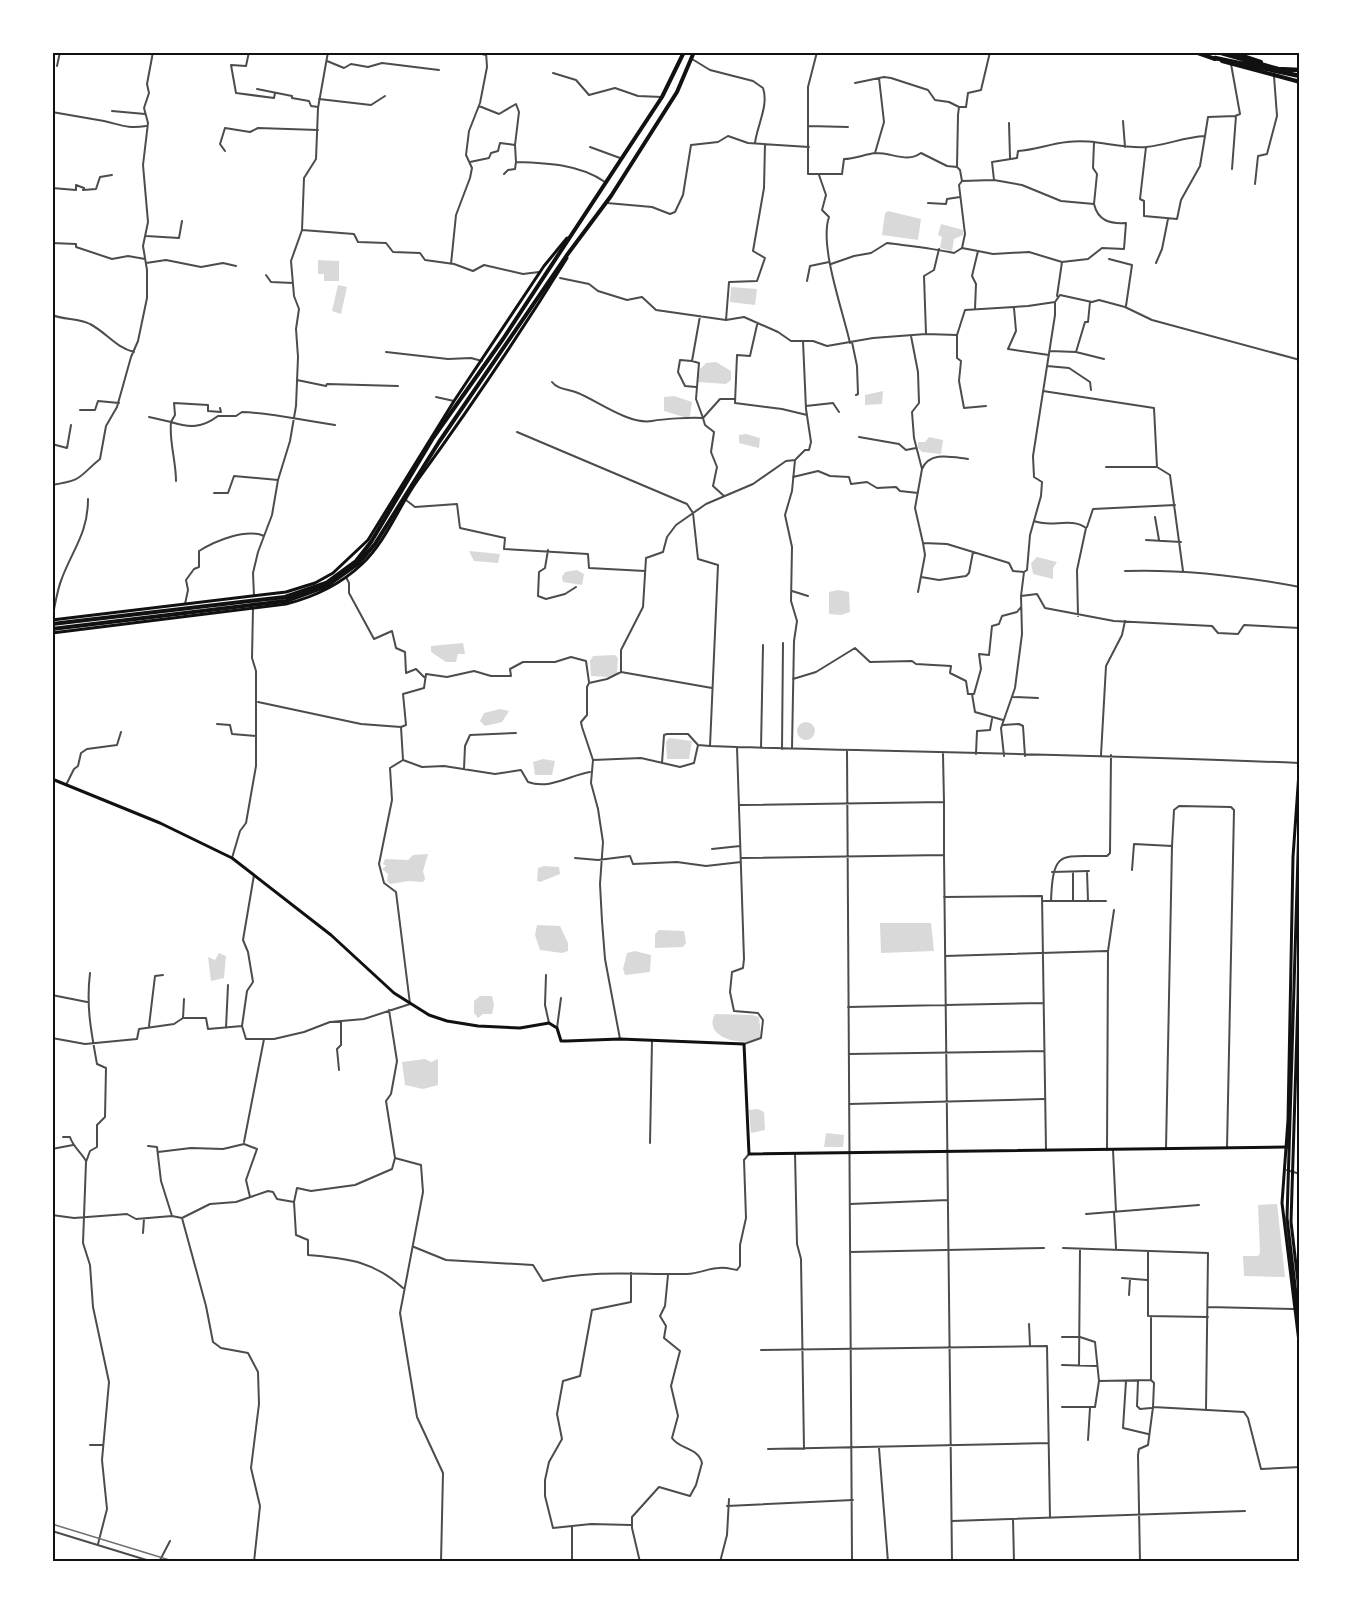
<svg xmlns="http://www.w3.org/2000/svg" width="1352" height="1614" font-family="Roboto,sans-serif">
<rect width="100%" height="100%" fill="#fff"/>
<path fill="#d9d9d9" d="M888 211 921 219 918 240 882 235 885 213Z
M941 224 963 230V235L954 239 952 251 940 248 942 237 938 235Z
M318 260 339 261V281H324V274H318Z
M338 285 347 287 341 314 332 311Z
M731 287 757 289 755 305 730 302Z
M716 362 731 371V380L726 384 698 382 700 369 706 363Z
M883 391 882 404 865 405V395Z
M674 396 692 402 690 416 687 418 664 411V397Z
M746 434 760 438 759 448 739 443V435Z
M929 437 943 440 941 454 922 452 918 448V442H925Z
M469 551 500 554 498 563 474 561Z
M1037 557 1057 562 1053 568V579L1033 574 1031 563Z
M577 570 584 574 582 585 563 582 562 577 565 572Z
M838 590 849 592 850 612 841 615 829 614V592Z
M463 643 465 654H458L456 662H446L431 652V646Z
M615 655 618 658 617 673 609 677 591 676 590 661 593 656Z
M500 709 509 711 502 722 485 726 480 721 484 713Z
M797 731a9 9 0 1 1 18 0a9 9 0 1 1-18 0Z
M669 738 692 741 689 759H667L666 742Z
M543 759 555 761 552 775H535L533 762Z
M428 854 423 871 425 879 423 882 409 881 390 884 387 881 388 874 382 869 386 866 383 864 385 859 408 860 413 855Z
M544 866 559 867 560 874 540 882 537 881 538 868Z
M880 923H931L934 951 881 953Z
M537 925 560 926 568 943V951L562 953 540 950 535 935Z
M659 930 684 931 686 943 683 947 655 948V934Z
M635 951 651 955 650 972 625 975 623 969 627 953Z
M219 953 226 956 224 978 211 981 208 957 215 960Z
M480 996H492L494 1005 492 1014H483L478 1018 474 1013V1001Z
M715 1014 752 1015 759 1017 761 1037C750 1048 701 1040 715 1014Z
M425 1059 431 1062 438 1059V1085L423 1089 405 1085 402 1062Z
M758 1109 764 1112 765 1130 751 1133 749 1110Z
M826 1133 844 1135 843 1147H824Z
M1277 1204 1285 1277 1244 1276 1243 1256H1258L1260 1253 1258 1205Z"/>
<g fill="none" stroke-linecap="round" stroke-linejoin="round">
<path stroke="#4c4c4c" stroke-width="2" d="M249 52 246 66 231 65 236 93 274 98 275 93
M473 52 486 55
M817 52 808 87V174H842L844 159C855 159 865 154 876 153 893 153 907 163 921 153L947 166 957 167
M692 59 710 70 753 81 763 88C769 105 757 126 755 143
M327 61 344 68 351 64 368 67 382 63 439 70
M57 66 60 52
M553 73 576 80 589 95 615 88 638 96 662 97
M855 83 884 77 891 78 928 90 935 100 949 102 959 107
M257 89 292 96V98L309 101 311 106 318 107
M319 99 371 105 385 96
M479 106 499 114 516 104 519 112 515 145
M112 111 145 114
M52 112C69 115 87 118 104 121 122 125 127 129 146 126
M1123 121 1125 147
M1009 123 1010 158
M808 126 848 127
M1094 143 1093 168 1097 174 1094 204
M590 147 620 158
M1146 147 1140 199 1144 201V216L1177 219 1181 200 1200 166 1205 136
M225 151 220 144 225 128 250 132 258 128 318 130
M875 153 884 122 879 78
M470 162 489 158 491 153 498 151 500 143 515 145 516 162
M1232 169 1236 116
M504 174 508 170 515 169 516 162C547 163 580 164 605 182
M819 175 826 195 822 210 829 217C819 246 843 311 850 343
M994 180 992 162 1017 158 1018 151C1035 150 1049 144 1067 142 1094 138 1119 149 1146 147 1167 145 1184 137 1205 136L1208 117 1235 116 1240 114 1231 64
M962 181 994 180 1022 185 1061 201 1094 204C1098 221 1110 224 1126 223L1124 249 1102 248 1088 259 1062 262 1029 252 993 254 978 251
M1255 184 1258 156 1267 154 1277 116 1274 76
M52 188 76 190V185L84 188 83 190 96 189 100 177 112 175
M607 203 652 207 670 214 675 212 683 195 691 145 718 142 728 136 748 143 809 147
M928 203 946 204 947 199 960 197
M302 230 354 234 358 242 386 243 393 252 420 253 425 260 454 264 473 271 484 265 523 274 539 272
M146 236 179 238 182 221
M52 243 76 244V247L112 259 128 256 145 259
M962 248 978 251 972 276 976 284 975 309
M1109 259 1132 265 1126 306
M146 263 166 260 201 267 223 263 236 266
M1156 263 1162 249 1168 219
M451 264 456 215 470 178 472 168 466 155 469 131 480 103 487 67 486 52
M831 264 854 256 871 253 887 243C910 246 932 248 954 253L962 248 965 234 959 185 962 181 960 170 957 167 958 115 959 107H966L968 93 981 90 990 52
M266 275 271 282 293 283
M560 278 589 284 598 291 627 300 642 297 656 310 726 320 744 317 778 332 791 341H813L827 346 873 338 926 334 924 276 934 270 939 249
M807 281 810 266 829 262
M1057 296 1062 262
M1090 302 1088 322H1085L1076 352 1104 359
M1014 308 1016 331 1008 349 1049 355
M52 315C64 320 80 318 90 324 107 333 115 347 134 352
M700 316 692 361 699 363 696 399 703 418 720 399H735
M726 320 729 282 757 281 765 258 753 251 764 188 765 144
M757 325 750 356 737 355 735 403 782 409 807 415
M926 334 957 335 965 310 1028 306 1055 302 1060 295 1092 302 1099 300 1125 307 1152 320 1300 360
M957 335V358L961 361 959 381 964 408 986 406
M911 336 918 372 919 403 912 412 914 438 922 469 915 508 923 543 947 544 1009 563 1013 571 1024 572 1021 596 1022 634 1015 688 1001 728 1004 756
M852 342 857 366 858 394 856 395
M1050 351 1076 352
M386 352 448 359 471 358 482 361
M692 361 680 360 678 372 685 386 696 387
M1047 366 1069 368 1090 382 1091 390
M297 380 326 386 327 384 398 386
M552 382C558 390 569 389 578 393 596 400 629 425 652 421 663 419 691 417 703 418L705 425 714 432 711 452 717 467 713 486 724 496
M1043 391 1154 408 1157 467
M436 397 454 401
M806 406 833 403 839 412
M220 408 221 412 208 411V405L174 403 175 415 171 422C190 428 202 428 218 416H236L242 412C274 413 304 421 335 425
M80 410H95L98 401 119 403
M149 417 171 422C169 442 176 460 176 481
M517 432 687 504 693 513 698 559 718 565 710 746 737 747 744 959 743 968 732 972 730 992 734 1011 758 1013 763 1020 761 1038 744 1044
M859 437 899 444 906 450 916 448
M52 444 67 448 71 425
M1106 467H1157L1170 475 1183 571
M922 469C930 451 951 457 968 459
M793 477 818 471 830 476 849 477 851 484 867 482 877 488 896 487 900 491 918 493
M52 485C84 480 78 477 100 459L106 426 117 407 131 357 138 341 147 298V270L143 246 148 222 143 165 148 123 144 108 149 93 147 84 153 52
M214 493H228L234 476 278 480
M406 500 415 507 457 504 460 528 505 538 504 549 588 554 589 568 645 571
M1155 517 1159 540
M1034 521C1051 528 1071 517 1086 528L1077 570 1078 616
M1087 527 1093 509 1175 505
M1146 540 1181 542
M548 550 545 568 539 572 538 596 546 599 565 594 576 587
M1125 571C1184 569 1242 576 1300 587
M1024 572 1027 570 1030 535 1041 496 1042 482 1034 477 1033 456 1055 315V302
M346 577 349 583V593L374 639 392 631 396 648 405 652 406 673 416 669 424 677
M921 577 939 580 966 576 969 573 973 552
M792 591 808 596
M918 592 925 555 923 543
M254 596 253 573 258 552 272 515 278 480 290 441 296 406 298 357 296 329 299 309 294 296 291 261 302 230 304 178 316 159 318 108 328 52
M1021 596 1037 594 1045 608 1114 621 1212 626 1218 633 1238 634 1244 625 1300 628
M185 604 188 590 186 580 194 569 199 567V551C215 541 246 528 264 536
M52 619C55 606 57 590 62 578 73 549 88 533 88 499
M621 672 712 688
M793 679 816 672 855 648 870 662 912 661 916 664 951 666 950 673 966 681 968 694H974L981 669 979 654 989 655 992 626 999 624 1002 616 1017 612 1021 607
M589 682 586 661 571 657 555 662H523L510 669 511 676H491L474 671 447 677 426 674 424 688 403 694 406 725 401 727 403 760 422 767 444 766 495 774 521 770 528 782C550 790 570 775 590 772
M972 694 975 712 1003 720
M1013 697 1038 698
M258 702 361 724 401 727
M217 724 230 725 232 734 256 736
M1003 725 1019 724 1023 726 1025 756
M737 747C925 752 1112 755 1299 763
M761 748 763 645
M792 748 794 641 797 621 791 601 792 547 785 515 792 491 795 460
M782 749 783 643
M847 750 852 1562
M943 754 944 802
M976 754 977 731 990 730 992 719
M1101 755 1106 666 1122 635 1125 621
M593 760 641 758 680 767 694 763 698 745 710 746
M662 763 664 735 667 734H688L698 745
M464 769 465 746 470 735 516 733
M66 785 74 769 78 766 81 753 87 749 117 745 121 732
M52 790V800
M739 805 944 802V855
M712 849 740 846
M232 858 240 831 246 823 256 766V671L252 658 253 608
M575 858 598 860 630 856 633 864 677 862 706 866 741 862
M741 858 944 855 952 1562
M1132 870 1134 844 1172 846
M1087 871 1088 901
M1052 872 1089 871
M1073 872V901
M944 897 1042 896 1046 1149
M1043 901H1106
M1051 901C1053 848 1061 857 1107 856L1110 853 1111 755
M945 956 1107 951
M90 973C86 1006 91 1031 97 1064L106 1068 105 1117 97 1125V1147L90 1151 86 1162 83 1243 90 1265 93 1307 109 1382 102 1460 107 1509 98 1544
M546 975 545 1005 549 1023
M52 995 87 1002
M848 1007 1043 1003
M389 1010 397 1061 391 1094 386 1101 395 1158 392 1169 355 1185 311 1191 297 1188 294 1202 296 1235 308 1240V1255C348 1259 372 1260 403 1288
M183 1018 184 999
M149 1026 155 976 163 975
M242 1026 247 991 253 982 248 952 243 940 254 875
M226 1028 228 985
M557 1028 561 998
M52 1038 85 1044 137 1039 139 1029 174 1024 183 1018H206L208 1029 242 1026 246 1039H274L304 1032 330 1022 364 1019 410 1004 396 892 384 883 379 864 392 800 390 768 403 760
M620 1039 605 959 602 921 600 884 603 842 598 809 591 783 593 760 582 727 581 722 587 715V687L589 683 607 679 621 672V650L643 607 646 558 663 552 667 537 676 525 706 504 753 484 786 461 795 460 805 450H809L811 442 806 409 803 341
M849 1054 1044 1051
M339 1070 337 1049 341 1045V1021
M849 1104 1044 1099
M63 1137H70C73 1147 81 1152 86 1161
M244 1142 264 1039
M650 1143 652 1041
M148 1146 157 1147 161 1181 172 1216
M52 1149 73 1145
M1166 1149 1172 846 1174 810 1179 806 1231 807 1234 810 1227 1148
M1107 1150 1108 951 1114 910
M1113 1150 1116 1212
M158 1152 191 1148 223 1149 244 1144 257 1149 246 1180 250 1197
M795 1153 797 1244 801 1259 804 1449
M395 1158 421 1165 423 1192 400 1313 417 1417 443 1473 441 1562
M1287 1170 1300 1174
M850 1204 948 1200
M1114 1212 1116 1248
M1086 1214 1199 1205
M52 1215 74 1218 127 1214 136 1219 172 1216 182 1218 210 1204 236 1202 268 1191 273 1192 277 1199 294 1202
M182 1218 206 1306 213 1342 221 1348 248 1353 258 1372 259 1404 251 1468 260 1506 254 1562
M143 1233 144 1219
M414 1247 446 1260 533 1265 543 1281C595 1269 636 1275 687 1274 699 1274 708 1268 719 1268 725 1267 731 1269 737 1270L740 1266V1245L746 1218 744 1160 749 1154
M1063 1248 1208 1253 1206 1410
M1148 1251V1316L1208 1317
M850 1252 1044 1248
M631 1273V1302L592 1310 580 1376 563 1381 557 1414 562 1439 549 1462 545 1480V1496L553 1528 591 1524 631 1525
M1122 1278 1147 1280
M1129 1295 1130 1279
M1208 1307 1294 1309
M1151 1316V1379
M1029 1324 1030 1345
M761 1350 1047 1346 1050 1518
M1062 1365 1097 1366
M1079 1366 1080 1249
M1099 1381 1151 1380 1154 1383 1153 1407 1244 1412 1248 1418 1261 1469 1300 1467
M1126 1381 1123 1428 1148 1434
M1138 1381 1137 1406 1140 1409 1151 1408
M1062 1407H1095L1099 1381 1095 1342 1080 1337H1062
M1088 1440 1090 1408
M90 1445H102
M879 1448 888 1562
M768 1449 1048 1443
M727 1506 853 1500
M1013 1519 1014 1562
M952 1521 1245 1511
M572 1526V1562
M52 1557 54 1562
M159 1562 170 1541
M640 1562 632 1528V1517L659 1487 690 1496 696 1485 702 1463C698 1447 680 1450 672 1438L678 1416 671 1386 680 1351 664 1338 666 1326 660 1316 665 1306 668 1275
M720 1562 727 1535 729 1499
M1140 1562 1138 1455 1139 1449 1148 1445 1153 1407"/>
<path stroke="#4c4c4c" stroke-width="2" d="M52 1531 153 1562"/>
<path stroke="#111" stroke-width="3" d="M52 620 286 592 315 583 333 573 368 540 454 401 544 266 567 238
M52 633 286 604C314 597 340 585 362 564 386 541 398 508 417 481 470 408 520 334 567 258
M52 779 160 823 232 858 331 935 394 993 429 1015 447 1021 478 1026 520 1028 549 1023 557 1028 561 1041H567L620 1039 744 1044 749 1154 1287 1147"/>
<path stroke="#111" stroke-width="3" d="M1300 758 1293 857 1288 1120 1282 1203 1300 1350
M1300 789 1287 1218 1300 1327
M1300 851 1298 998 1291 1222 1300 1299"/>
<path stroke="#111" stroke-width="4" d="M1195 52 1215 59
M1231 52 1261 62
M1222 61 1300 82
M52 624 285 597 326 583 356 561 371 542 433 438 503 339 662 97 684 52
M52 629 286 601 327 586 359 563 375 544 439 442 567 255 611 196 677 92 694 52"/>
<path stroke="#111" stroke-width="4.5" d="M1218 52 1278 69 1300 70
M1215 58 1300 76"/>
<path stroke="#707070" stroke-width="1.5" d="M52 1524 176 1562"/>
</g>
<rect width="1352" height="1614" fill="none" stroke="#ffffff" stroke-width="108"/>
<rect x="54" y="54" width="1244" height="1506" fill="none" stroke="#111" stroke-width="2"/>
</svg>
